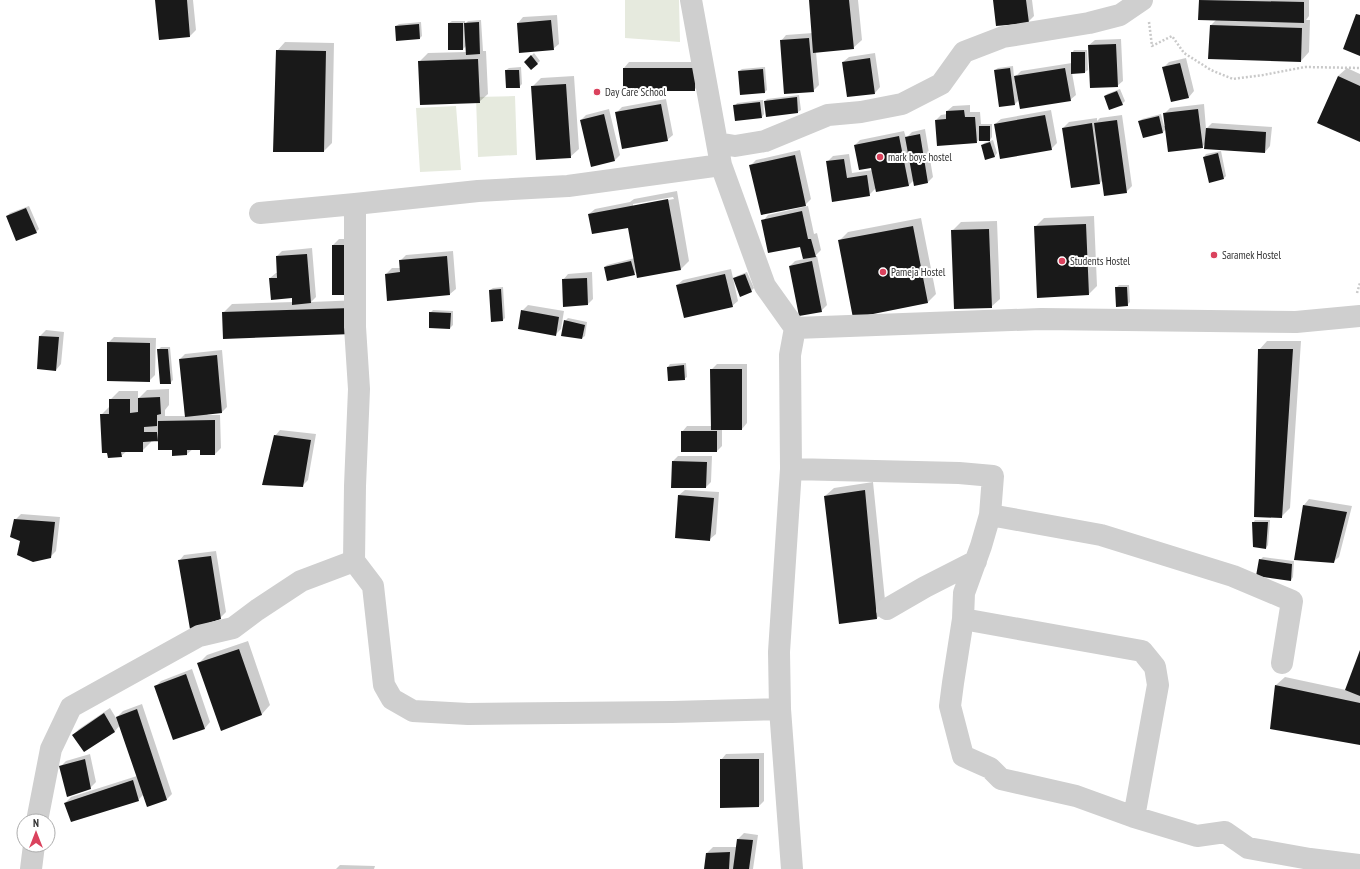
<svg xmlns="http://www.w3.org/2000/svg" width="1360" height="869" font-family="'PT Sans Narrow',sans-serif">
<rect width="100%" height="100%" fill="#fff"/>
<path fill="#e6eade" d="M625 0H679L680 42 625 38Z
M515 96 517 155 478 157 476 97Z
M456 106 461 170 420 172 416 108Z"/>
<path fill="#0003" fill-rule="evenodd" d="M156 0H193L196 30 190 36 160 39Z
M810 0H858L862 40 853 48 816 52 819 85 813 91 781 41 786 35 813 33Z
M994 0H1032L1034 16 1028 22Z
M1200 0H1309V16L1306 20H1310L1309 52 1301 61 1211 25 1216 20 1199 19Z
M557 15 559 44 553 49 518 23 523 17Z
M481 20 483 51H486L488 94 479 102 419 62 428 53 466 52V46L463 49 449 23 452 21H465V24L468 21Z
M421 22 422 36 420 38 396 26 399 24Z
M1121 39 1123 81 1117 86 1089 45 1095 40Z
M285 42 334 43 332 143 324 151 277 51Z
M1074 50H1087L1088 70 1085 72 1072 73 1076 95 1070 100H1019L1015 104 1000 106 995 70 998 68 1013 66 1014 78 1021 71 1072 63V53Z
M534 53 540 61 531 69 525 62Z
M875 53 880 87 875 93 843 62 849 57Z
M1186 58 1194 91 1189 97 1172 101 1163 68 1169 62Z
M629 62H700V84L694 90 624 68Z
M521 67 522 84 519 87 506 70 509 68Z
M765 67 767 90 765 92 739 71 742 69Z
M1347 68 1360 74V140L1338 76Z
M574 76 579 149 570 157 532 87 541 78Z
M1120 89 1125 101 1122 104 1105 96 1107 94Z
M799 95 801 110 798 112 767 116 765 101 767 99Z
M666 99 673 135 667 140 617 112 622 107Z
M763 100 764 114 762 117 735 106 737 103Z
M1204 104 1206 129 1212 123 1272 127 1270 146 1265 152 1206 143 1202 147 1166 129 1163 132 1139 122 1142 119 1161 114 1164 126H1166L1164 114 1170 108Z
M970 105V112H980L981 124H992V137L990 140H979L976 142 936 120 941 115 947 114V111L953 106Z
M609 109 620 155 615 160 581 120 586 115Z
M1051 110 1057 143 1051 149 995 124 1001 119Z
M1122 115 1132 186 1126 192 1103 180 1100 183 1063 128 1069 122 1097 118V121L1100 118Z
M925 129 933 177 928 182 914 180 909 185 876 188 869 195 833 201 827 162 833 156 849 154 852 173 873 170 855 145 860 140 904 131 906 138 912 132Z
M993 140 997 153 995 156 986 159 982 146 984 143Z
M800 150 811 199 805 205 751 165 756 160Z
M1221 151 1226 176 1224 178 1204 157 1206 154Z
M677 191 689 261 681 269 637 271 634 274 605 267 607 265 635 258 629 226 589 214 595 209 630 202 634 199ZM673 197 674 199 633 206V204Z
M29 206 39 229 36 232 7 216 10 213Z
M808 206 814 234 817 233 821 250 814 257 817 256 827 305 821 311 790 266 795 261 804 259 801 245 763 221 768 215Z
M1094 216 1097 286 1089 294 1035 227 1044 218Z
M921 218 936 294 927 303 839 241 848 232Z
M997 221 1000 299 991 307 952 231 961 222Z
M339 239H358L357 288 333 245Z
M312 248 316 297 311 302 360 300V325L223 313 232 304 293 302V297L270 278 276 273H278L277 256 282 251Z
M453 251 456 289 450 294 388 300 386 274 392 268H401L400 261 406 255Z
M731 269 738 301 732 306 677 285 683 280Z
M592 272 593 299 588 304 563 280 568 274Z
M747 272 754 288 751 291 734 279 737 276Z
M1119 285H1129L1130 302 1127 305 1116 288Z
M503 287 505 318 503 320 490 290 493 288Z
M528 305 564 311 561 329 555 335 522 311Z
M433 310 453 311V325L450 328 430 313Z
M568 318 587 322 585 336 582 338 565 321Z
M46 330 64 332 61 364 56 370 38 368 40 336Z
M114 337 156 338 155 375 149 381 108 343Z
M1267 341H1301L1290 508 1281 517 1259 350Z
M161 347H170L173 380 170 383 158 350Z
M222 350 227 407 222 412 207 414 208 415H220L221 448 215 454 201 449H193L187 454 173 449 159 438 157 440H151V442L142 451H127L121 456 101 415 110 406V400L119 391H138V399L147 390 169 389V405L165 410V416H185L180 359 185 354Z
M686 363 687 377 684 379 668 367 670 364Z
M717 364H747V423L742 429H722V446L717 451 682 432 687 426H712L711 370Z
M280 430 316 434 308 480 302 486 275 436Z
M678 456H712L711 482 706 487 673 461Z
M873 482 886 610 877 618 840 623 825 496 834 488Z
M685 490 719 492 716 534 710 539 679 495Z
M1309 499 1352 506 1339 557 1333 562 1296 559 1304 505Z
M21 514 60 517 56 551 50 557 21 540 15 520Z
M1255 520H1270L1268 545 1266 548 1253 523Z
M216 551 226 612 220 618 179 561 184 555Z
M1263 557 1294 561 1293 577 1291 580 1260 560Z
M248 641 270 705 262 714 221 730 199 663 207 655Z
M1360 652V744L1271 728 1276 685 1285 677 1346 690Z
M192 669 210 722 205 728 155 687 161 681Z
M142 704 172 794 167 799 148 806 144 794 138 800 65 803 71 797 137 776 120 725 115 731 84 750 73 735 79 729 110 708 116 718 123 711Z
M764 753V801L759 806 721 760 726 754Z
M90 754 96 782 90 788 60 767 66 761Z
M744 833 758 835 753 869H705L707 853 713 847H737L738 839Z
M340 865 375 866 374 869H336Z"/>
<path fill="#191919" d="M155 0H187L190 37 159 40Z
M809 0H849L854 49 813 53Z
M993 0H1026L1029 23 996 26Z
M1199 0 1304 2V23L1198 20Z
M1356 14 1360 15V56L1343 49Z
M551 20 554 50 519 53 517 23Z
M479 22 480 54 466 55 464 23Z
M448 23H463V50H448Z
M419 24 420 39 396 41 395 26Z
M1210 25 1302 28 1301 62 1208 59Z
M809 38 814 92 784 94 780 40Z
M1116 44 1118 87 1090 88 1088 45Z
M276 50 326 51 324 152H273Z
M1071 52H1085V73L1071 74Z
M531 55 538 64 531 70 524 62Z
M870 58 875 94 847 97 842 62Z
M478 59 480 103 420 105 418 61Z
M1180 63 1189 98 1171 102 1162 67Z
M623 68H695V91H623Z
M1010 68 1015 105 999 107 994 70Z
M1065 68 1071 101 1020 109 1014 76Z
M763 69 765 93 740 95 738 71Z
M505 70H519L520 88H506Z
M1338 76 1360 86V142L1317 123Z
M566 84 571 158 536 160 531 86Z
M1117 91 1123 105 1109 110 1104 96Z
M797 97 798 113 766 117 764 101Z
M760 102 762 118 735 121 733 105Z
M661 104 668 141 622 149 615 112Z
M1198 109 1203 148 1168 152 1163 113Z
M964 110 965 117H975L977 143 937 146 935 120 946 119V111Z
M604 114 615 161 591 167 580 120Z
M1045 115 1052 150 1000 159 994 124Z
M1159 116 1163 133 1143 138 1138 121Z
M1117 120 1127 193 1104 196 1094 123Z
M1092 123 1100 184 1071 188 1062 128Z
M979 126H990V141H979Z
M1206 128 1266 132 1265 153 1204 149Z
M920 134 928 183 914 186 905 137Z
M899 136 909 186 876 192 871 168 859 170 854 145Z
M990 142 995 157 985 160 981 145Z
M1218 153 1224 179 1209 183 1203 157Z
M795 155 806 206 761 215 749 165Z
M844 159 847 178 867 175 870 196 832 202 826 161Z
M668 199 681 270 637 278 628 228 592 234 588 214Z
M26 208 37 233 16 241 6 216Z
M802 211 808 239H811L816 257 803 259 800 247 768 253 761 220Z
M1086 224 1089 295 1037 298 1034 226Z
M913 226 928 303 853 318 838 240Z
M989 229 992 308 954 309 951 230Z
M332 245H352V295H332Z
M307 254 311 303 292 305V298L271 300 269 278H277L276 256Z
M447 256 450 295 387 301 385 274 400 272 399 260Z
M631 261 635 275 607 281 604 267Z
M812 261 822 312 799 316 789 266Z
M725 274 733 307 684 318 676 285Z
M745 274 752 292 740 297 733 278Z
M587 278 588 305 563 307 562 279Z
M1115 287H1127L1128 306 1116 307Z
M501 289 503 321 491 322 489 290Z
M352 308V334L223 339 222 312Z
M521 310 559 317 556 336 518 329Z
M429 312 451 313 450 329 429 328Z
M564 320 585 325 582 339 561 336Z
M39 336 59 337 56 371 37 369Z
M107 342 150 343V382L107 381Z
M157 349H168L171 384H160Z
M1258 349H1293L1282 518 1254 517Z
M217 355 222 413 185 417 179 359Z
M684 365 685 380 668 381 667 367Z
M710 369H742V430H711Z
M160 397 161 414 157 415V426L144 427V432H157L158 441 143 442V452H121L122 457 108 458 107 453H102L100 414H109V399H130V413L138 412V398Z
M215 420V455H200V450H187V455L172 456V450H158V421Z
M681 431H717V452H681Z
M274 435 311 440 303 487 262 485Z
M672 461 707 462 706 488H671Z
M865 490 877 619 839 624 824 496Z
M678 495 714 498 710 541 675 538Z
M1303 505 1347 512 1334 563 1294 560Z
M14 519 55 522 51 558 33 562 17 555 20 541 10 537Z
M1252 522H1268L1266 549 1253 547Z
M211 556 221 619 190 629 178 560Z
M1259 559 1292 564 1291 581 1256 576Z
M239 649 262 715 221 731 197 663Z
M1360 650V696L1345 690Z
M186 674 205 729 173 740 154 686Z
M1275 685 1360 703V745L1270 729Z
M137 709 167 800 147 807 116 717Z
M104 713 115 732 84 752 72 735Z
M85 759 91 789 67 797 59 766Z
M720 759H759V807L720 808Z
M133 780 139 801 71 822 64 803Z
M737 839 753 840 749 869H733Z
M730 852 729 869H704L706 853Z"/>
<g fill="none" stroke-linecap="round" stroke-linejoin="round">
<path stroke="#c9c9c9" stroke-width="2.5" stroke-dasharray="2 2" stroke-linecap="butt" d="M1149 22 1152 46 1172 36 1184 53 1211 70 1233 79 1263 75 1305 67 1360 68
M1357 293 1360 283"/>
<path stroke="#cfcfcf" stroke-width="22" d="M691 0 721 165 765 286 795 328 1041 319 1296 322 1360 316
M717 143 735 146 765 141 828 115 861 112 902 104 941 84 964 52 1003 37 1089 23 1120 15 1142 0
M260 213 355 204 478 191 568 186 721 165
M791 469 959 473 993 476 990 515 981 546 964 593 963 619 953 683 950 706 963 756 990 768 1001 779 1076 796 1134 817 1197 836 1225 832 1248 848 1310 859 1360 865
M990 515 1101 535 1233 576 1292 601 1282 663
M354 561 373 586 384 685 392 699 413 711 468 714 672 712 780 709
M887 609 925 587 976 561
M963 619 1142 651 1155 667 1158 685 1134 817
M37 821 51 749 71 707 199 636 233 628 257 610 301 581 354 561 355 486 359 389 355 327V204
M31 869 34 845
M792 869 780 709 779 652 791 469 790 355 795 328"/>
</g>
<g fill="#da425d" stroke="#fff" stroke-width="1.5">
<circle cx="597" cy="92" r="4"/>
<circle cx="880" cy="157" r="4"/>
<circle cx="1214" cy="255" r="4"/>
<circle cx="1062" cy="261" r="4"/>
<circle cx="883" cy="272" r="4"/>
</g>
<g text-anchor="middle" dominant-baseline="central" stroke-width="4" stroke-linejoin="round" paint-order="stroke">
<g font-size="11" fill="#323232" stroke="#fff" text-anchor="start">
<text x="605" y="92">Day Care School</text>
<text x="888" y="157">mark boys hostel</text>
<text x="1222" y="255">Saramek Hostel</text>
<text x="1070" y="261">Students Hostel</text>
<text x="891" y="272">Pameja Hostel</text>
</g>
</g>
<g transform="translate(36 833)"><circle r="19" fill="#ffffff" stroke="#adadad"/>
<path d="M0-3L7 15L0 10L-7 15Z" fill="#da425d"/>
<text y="-6" font-size="11" font-weight="bold" text-anchor="middle" fill="#323232">N</text>
</g>
</svg>
